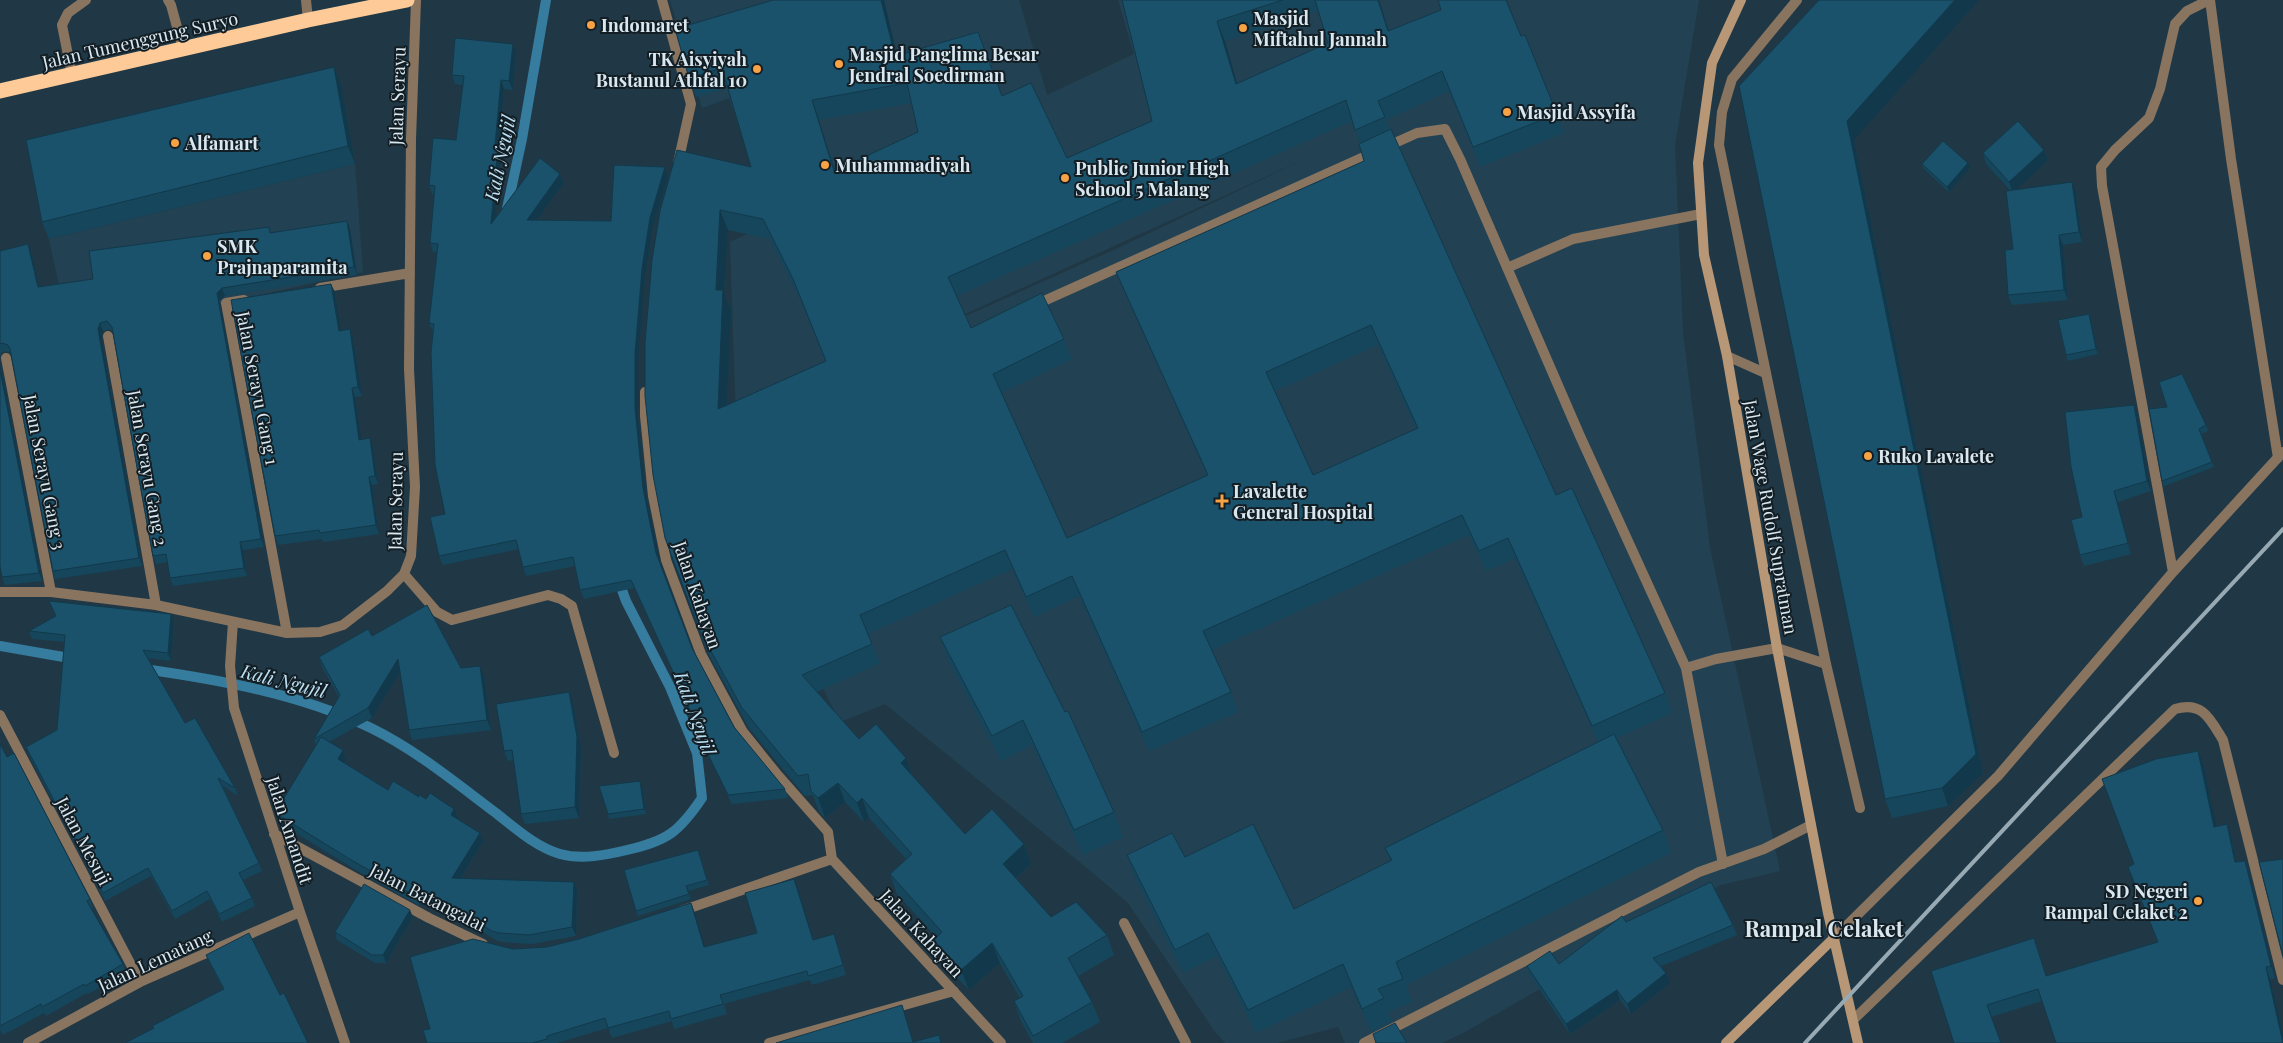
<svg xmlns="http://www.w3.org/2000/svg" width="2283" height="1043" font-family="'Playfair Display',serif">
<rect width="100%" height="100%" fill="#203845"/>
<path fill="#224253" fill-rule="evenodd" d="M670 0H1019L1047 95 1134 54 1118 0H1699L1675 145 1683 333 1710 548 1780 871 1721 885 1465 1032 1442 1043H1345L1338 1027 1277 1043H1225L1213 1029 1128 903 1093 873 885 704 840 722 804 651 736 419 730 242 774 222 729 98 702 108ZM1309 157 1118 248 874 357 873 356Z
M355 164 363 272 70 337 49 239Z"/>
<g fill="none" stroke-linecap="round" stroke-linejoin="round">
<path stroke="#357c9e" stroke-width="10" d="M506 213 522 139 546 0
M0 646 75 659
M144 669C221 680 300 694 371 728 416 750 456 783 496 813 515 828 536 847 560 854 582 860 606 855 627 850 667 841 679 832 702 798L697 753 670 687 626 601 618 579"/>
<path stroke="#897460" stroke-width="10" d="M168 0 171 5 183 49
M306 0 308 20
M1797 0 1732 79 1722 112 1719 145 1826 664 1860 808
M72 75 62 25 68 13 86 0
M1507 268 1573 239 1701 214
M1035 305 1417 133 1445 129 1460 159 1580 436 1686 668 1723 864
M1727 356 1765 373
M1686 668 1716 659 1777 648 1826 664
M1124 923 1186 1043
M1364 1043 1699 872 1764 849 1811 825"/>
<path stroke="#897460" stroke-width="10" d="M662 0 691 104 678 163
M2210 0 2231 159 2278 458
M320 288 410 273
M244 300 226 303 287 633
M108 336 156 605
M6 358 51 592
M645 392V416L653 496 666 560 701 654 743 732 776 773 828 832 832 859 1001 1043
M2173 572 2102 186 2101 167 2115 150 2149 118 2160 89 2175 24 2187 11 2209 0
M404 574 437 612 452 620 548 595 561 599 572 606 614 753
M0 592H51L156 605 287 633 320 632 343 625 387 591 404 574 411 556 415 487 409 369 411 139 416 0
M233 622 230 666 234 708 300 912 345 1043
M0 715 140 982
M274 834 429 918 483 944
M681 911 832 859
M1833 939 1998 776 2173 572 2283 452
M1853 1020 2175 709C2203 701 2210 719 2223 740L2283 980
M28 1043 140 982 300 912
M769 1043 954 991"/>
<path stroke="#b89777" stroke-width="10" d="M1741 0 1712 63 1698 163 1704 255 1727 356 1777 648 1828 913 1858 1043
M1726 1043 1833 939"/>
<path stroke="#fecb98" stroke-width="15" d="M0 91 308 20 407 0"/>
<path stroke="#97aab3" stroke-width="4" d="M1805 1043 2283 529"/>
</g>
<path fill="#16465c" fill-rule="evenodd" d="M773 0H884L897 55 1002 96 1067 158 1152 121 1122 0H1379L1389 31 1521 36 1557 114 1564 133 1480 167 1449 91 1386 120 1390 130 1556 495 1665 693 1672 713 1617 738 1663 830 1671 853 1406 985 1412 1002 1388 1012 1392 1021 1371 1032 1351 987 1256 1033 1217 956 1183 973 1135 878 1127 855 1185 857 1294 909 1390 861 1385 848 1598 742 1515 558 1486 571 1469 535 1212 650 1231 692 1238 712 1149 751 1079 596 1034 617 1012 569 868 634 880 663 817 692 859 739 906 758 913 777 965 834 1024 844 1031 864 1016 878 1051 917 1107 935 1114 955 1078 976 1092 1002 1100 1022 1062 1043H1033L1021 1021 1014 1001 1020 998 1000 963 969 990 941 960 934 940 936 937 897 894 890 874 906 859 869 818 864 822 845 802 825 818 819 811 813 795 805 796 749 728 707 651 665 538 652 260 751 167 728 88 696 97 689 78ZM1318 11 1328 43 1237 84 1225 41ZM912 103 918 132 835 171 819 120ZM1352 121 1360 143 1364 161 1116 272 1124 292 1207 475 1067 538 1001 393 1072 359 1064 339 971 328 957 296ZM728 230 770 239 800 299 825 361 727 405 731 310 724 293ZM1378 345 1416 429 1313 475 1275 391Z
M516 53 513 90 504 89 499 147 501 154 495 218 560 174 564 183 536 220 611 221 665 167 668 176 653 227 645 278 638 362V417L646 497 659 562 692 648 734 727 785 789 788 798 732 804 702 743 698 734 699 733 679 685 634 588 584 599 580 590 575 566 526 576 523 567 519 549 443 565 439 556 445 514 433 332 429 323 437 252H433L430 243 434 194H432L429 185 456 140 463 85 455 84 452 75Z
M334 67 341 85 355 164 49 239 42 222Z
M1854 140 1983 773 1948 806 1892 818 1885 799Z
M2044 150 2048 160 2016 189 2076 192 2082 242 2063 245 2068 300 2012 305 2008 295 2013 249 2010 190 1986 164 1983 153Z
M1922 164 1970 168 1949 192 1924 169Z
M350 229 357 275 225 296 219 301 264 547 243 550 247 576 173 586 170 578 168 562 156 564 153 556 113 333 110 329 103 331 101 337 142 566 55 579 53 571 11 353 5 351 1 353 0 357V251L28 244 31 252 39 287 93 279 271 232Z
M335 292 340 330 350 329 353 338 362 396 355 397 361 440 373 447 378 484 372 485 379 534 323 542 322 539 278 545 275 536Z
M2089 314 2091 319 2098 354 2068 361 2066 355Z
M0 363 42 581 5 585 2 577 0 566Z
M2134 405 2137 415 2151 491 2118 502 2131 554 2084 566 2080 555 2082 517Z
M2149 409 2206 425 2208 431 2201 434 2214 467 2164 486 2162 481Z
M49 601 171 614 174 622 171 661 148 658 185 723 235 788 238 796 223 786 259 863 262 871 243 880 252 898 255 906 222 922 210 899 175 919 151 876 105 901 29 755 26 747 57 730 65 642 32 639 29 631 55 616Z
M372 636 461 668 484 675 491 730 412 740 409 730 400 672 372 718 329 742 343 750 346 760 344 763 388 790 426 799 454 809 457 819 480 833 483 842 461 878 577 891 576 936 532 944 502 942 496 940 425 898 420 906 356 870 278 822 275 813 316 746 314 739 339 697 322 667 319 657Z
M940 637 1114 812 1123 837 1083 855 1032 745 1001 761 949 662Z
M573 702 581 747 579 818 525 824 521 814 514 760 508 761 504 751Z
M0 744 90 899 93 908 91 909 123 964 126 973 88 994 87 993 46 1016 44 1013 3 1035 0 1030Z
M2203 762 2216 826 2231 836 2237 862 2245 861 2249 873 2275 978 2270 979 2042 1001 1991 1017 1931 971 2046 976 2158 942 2128 867 2134 864Z
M642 786 646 814 609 819 608 814Z
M700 855 709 885 688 891 691 899 638 916 636 911Z
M798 888 813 940 837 943 846 975 812 985 810 980 724 1004 727 1014 674 1029 672 1021 612 1038 608 1028 557 1043H427L430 1029 513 949 547 947 579 939 691 903 705 947 757 933Z
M413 917 386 963H375L337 940 335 932Z
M1626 922 1733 925 1737 935 1661 966 1670 983 1631 1014 1620 1000 1570 1034 1531 977 1527 966 1559 964Z
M206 955 280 995 153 1028 223 989 210 964Z"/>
<path fill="#12394b" d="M881 0H884L902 76 895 56Z
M1378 0H1379L1395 51 1388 31Z
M1955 0H1979L1854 140 1983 773 1948 806 1942 788 1847 121Z
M1217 21 1225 41 1243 104 1236 84Z
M513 44 516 53 513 90 509 81Z
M334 67 341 85 355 164 348 146Z
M501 80 504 89 499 147 501 154 494 233 491 224 495 145Z
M812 100 819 120 841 191 834 171Z
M2044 150 2048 160 2013 193 2009 182Z
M1968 163 1970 168 1949 192 1947 187Z
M665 167 668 176 653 227 645 278 638 362V417L646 497 660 562 656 553 643 488 635 408V354L642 269 650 218Z
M560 174 564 183 530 229 527 220Z
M2072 182 2076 192 2082 242 2079 232Z
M720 210 728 230 724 293 731 310 726 428 718 409 716 290Z
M347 221 350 229 357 275 354 267Z
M2059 235 2063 245 2068 300 2064 290Z
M28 244 31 252 41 295 38 287Z
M331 284 335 292 342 339 339 331Z
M222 288 225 296 219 301 264 547 261 539 217 293Z
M2089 314 2091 319 2098 354 2096 349Z
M100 323 103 331 101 337 142 566 139 558 98 329Z
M350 329 353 338 362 396 358 387Z
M0 363 42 581 39 573 0 370Z
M352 388 355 397 363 449 359 440Z
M2134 405 2137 415 2151 491 2147 481Z
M370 438 373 447 378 484 375 476Z
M369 477 372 485 379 534 376 525Z
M2114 491 2118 502 2131 554 2128 543Z
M240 542 243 550 247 576 244 568Z
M171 614 174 622 171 661 168 653Z
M398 659 402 669 372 718 368 708Z
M480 666 484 675 491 730 487 720Z
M569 692 573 702 581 747 579 818 575 807Z
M343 750 346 760 341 768 338 759Z
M2198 751 2203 762 2219 838 2214 827Z
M906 758 913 778 901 763Z
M640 781 642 786 646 814 644 809Z
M838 783 845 802 825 818 818 798Z
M862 798 869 818 864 822 857 803Z
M454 809 458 818 454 824 451 815Z
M2227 824 2231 836 2239 874 2235 862Z
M480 833 483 842 455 887 452 878Z
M1024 844 1031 864 1010 883 1003 864Z
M2245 861 2249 873 2275 978 2271 966Z
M794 879 798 888 816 949 813 940Z
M574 882 577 891 576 936 572 927Z
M421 889 425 898 420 906 417 897Z
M691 903 695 913 708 957 704 947Z
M410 910 413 917 386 963 383 955Z
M992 943 1000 963 969 990 961 970Z
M2266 967 2270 979 2283 1035V1043Z
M1666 973 1670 983 1631 1014 1627 1004Z
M1617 990 1620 1000 1570 1034 1566 1024Z"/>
<path fill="#1a516b" stroke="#12394b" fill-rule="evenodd" d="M773 0H881L895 56 978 32 1002 96 1031 83 1067 158 1152 121 1122 0H1283L1217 21 1236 84 1328 43 1315 0H1378L1388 31 1441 10 1438 0H1506L1521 36 1525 35 1557 114 1473 147 1442 71 1378 101 1385 117 1355 130 1346 100 948 277 971 328 1042 293 1064 339 993 374 1067 538 1208 475 1116 272 1364 161 1359 144 1391 129 1556 495 1572 488 1665 693 1592 726 1508 538 1479 551 1462 515 1203 631 1231 692 1142 732 1072 576 1026 597 1005 550 860 615 872 644 802 675 859 739 876 724 906 758 901 763 965 834 992 809 1024 844 1003 864 1051 917 1076 902 1107 935 1068 958 1092 1002 1033 1036 1014 1001 1023 996 992 943 961 970 934 940 942 932 890 874 912 854 862 798 857 803 838 783 818 798 811 791 808 774 798 776 742 708 700 631 665 538 653 475 645 396V343L652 260 660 211 677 150 751 167 722 68 689 78 675 29ZM907 83 918 132 834 171 812 100ZM720 210 763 219 793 279 826 361 718 409 723 290H716ZM1371 325 1418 428 1313 475 1266 372Z
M1819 0H1955L1847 121 1976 754 1942 788 1885 799 1739 86Z
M455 38 513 44 509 81 501 80 495 145H498L491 224 540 158 560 174 527 220 611 221 614 165 665 167 650 218 642 269 635 354V408L643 488 656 553 692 648 734 727 785 789 728 795 698 734 700 733 675 676 631 580 580 590 573 557 523 567 516 540 439 556 430 517 445 514 435 465 431 352 434 324 429 323 438 244 430 243 435 186 429 185 433 138 456 140 464 76 452 75Z
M334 67 348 146 42 222 26 140Z
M2018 121 2044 150 2009 182 1983 153Z
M1943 141 1968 163 1947 187 1922 164Z
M2072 182 2079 232 2059 235 2064 290 2008 295 2005 250 2013 249 2006 191Z
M347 221 354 267 222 288 217 293 261 539 240 542 244 568 170 578 166 554 153 556 112 327 107 321 100 323 98 329 139 558 53 571 10 349 8 345 2 343 0 344V251L28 244 38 287 93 279 89 251 269 227 270 233Z
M331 284 339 331 350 329 358 387 352 388 359 440 370 438 375 476 369 477 376 525 320 533 319 530 275 536 231 300Z
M2089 314 2096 349 2066 355 2058 320Z
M0 370 39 573 2 577 0 566Z
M2182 374 2206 425 2199 429 2212 462 2162 481 2149 409 2167 407 2159 382Z
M2134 405 2147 481 2114 491 2128 543 2080 555 2071 520 2082 517 2071 467 2065 412Z
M49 601 171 614 168 653 143 650 185 723 195 718 235 788 218 778 259 863 239 873 252 898 219 914 207 891 172 911 148 868 103 893 26 747 57 730 65 635 29 631 56 616Z
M427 605 461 668 480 666 487 720 409 730 398 659 368 708 314 739 340 695 319 657 368 629 372 636Z
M1011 605 1065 712 1068 711 1114 812 1074 830 1023 720 992 736 940 637Z
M569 692 577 737 575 807 521 814 512 750 504 751 496 704Z
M1614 734 1663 830 1396 962 1403 979 1378 989 1384 998 1362 1009 1343 964 1248 1010 1208 933 1175 950 1127 855 1172 833 1185 857 1253 824 1294 909 1392 860 1385 848Z
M321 737 343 750 338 759 388 790 393 781 419 797 418 794 426 799 430 793 454 809 451 815 480 833 452 878 574 882 572 927 529 935 499 933 492 931 421 889 417 897 353 861 275 813Z
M0 744 7 757 14 753 90 899 87 901 88 903 123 964 85 986 84 984 42 1007 41 1004 0 1026Z
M2198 751 2214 827 2227 824 2235 862 2245 861 2271 966 2266 967 2283 1043H2056L2038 989 1987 1005 2001 1043H1954L1931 971 2034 938 2046 976 2158 942 2128 867 2134 864 2102 779 2156 759Z
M640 781 644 809 608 814 599 786Z
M698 850 707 880 686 886 689 894 636 911 624 870Z
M2283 859V956L2259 862Z
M794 879 813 940 834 934 843 965 808 976 807 971 720 995 723 1004 671 1019 669 1011 608 1028 605 1018 547 1036V1039L532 1043H427L423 1030 430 1029 410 957 473 939 513 949 547 947 579 939 691 903 704 947 757 933 745 893Z
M1711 882 1733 925 1653 958 1666 973 1627 1004 1617 990 1566 1024 1527 966 1550 951 1559 964 1622 916 1626 922Z
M364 884 410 910 383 955H372L335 932Z
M249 933 280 995 284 993 308 1043H125L154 1028 152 1026 224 989 206 955Z
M902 1005 913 1042 939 1035 941 1043H776Z
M1395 1023 1407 1043H1376L1373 1034Z"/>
<g fill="#f5a345" stroke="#131e24" stroke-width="2">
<circle cx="591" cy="25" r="5"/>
<circle cx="1243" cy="28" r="5"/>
<circle cx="839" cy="64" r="5"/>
<circle cx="757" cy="69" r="5"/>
<circle cx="1507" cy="112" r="5"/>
<circle cx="175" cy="143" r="5"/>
<circle cx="825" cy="165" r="5"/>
<circle cx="1065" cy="178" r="5"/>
<circle cx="207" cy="256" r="5"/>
<circle cx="1868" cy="456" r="5"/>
<path d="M1219.5 493.5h5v5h5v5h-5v5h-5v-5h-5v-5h5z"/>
<circle cx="2198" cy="901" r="5"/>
</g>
<g text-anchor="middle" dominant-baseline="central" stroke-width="4" stroke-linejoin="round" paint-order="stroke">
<g font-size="18" font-weight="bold" fill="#d9e8f0" stroke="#131e24" text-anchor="start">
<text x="1253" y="18">Masjid<tspan x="1253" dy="21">Miftahul Jannah</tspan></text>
<text x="601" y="25">Indomaret</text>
<text x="849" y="54">Masjid Panglima Besar<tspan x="849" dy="21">Jendral Soedirman</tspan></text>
<text x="747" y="59" text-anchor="end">TK Aisyiyah<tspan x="747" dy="21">Bustanul Athfal 10</tspan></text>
<text x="1517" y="112">Masjid Assyifa</text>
<text x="185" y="143">Alfamart</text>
<text x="835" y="165">Muhammadiyah</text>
<text x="1075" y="168">Public Junior High<tspan x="1075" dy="21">School 5 Malang</tspan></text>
<text x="217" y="246">SMK<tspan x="217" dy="21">Prajnaparamita</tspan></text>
<text x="1878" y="456">Ruko Lavalete</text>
<text x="1233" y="491">Lavalette<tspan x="1233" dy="21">General Hospital</tspan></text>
<text x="2188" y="891" text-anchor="end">SD Negeri<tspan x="2188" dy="21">Rampal Celaket 2</tspan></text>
</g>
<g font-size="18" fill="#d9e8f0" stroke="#131e24">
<text transform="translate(140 40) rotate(-13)">Jalan Tumenggung Suryo</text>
<text transform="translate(397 96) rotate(-88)">Jalan Serayu</text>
<text transform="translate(258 388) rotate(79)">Jalan Serayu Gang 1</text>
<text transform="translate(148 468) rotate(80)">Jalan Serayu Gang 2</text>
<text transform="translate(45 472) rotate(79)">Jalan Serayu Gang 3</text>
<text transform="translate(395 501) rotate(-89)">Jalan Serayu</text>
<text transform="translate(1771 517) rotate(80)">Jalan Wage Rudolf Supratman</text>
<text transform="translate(698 595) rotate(71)">Jalan Kahayan</text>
<text transform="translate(290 830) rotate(72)">Jalan Amandit</text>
<text transform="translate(84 841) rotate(62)">Jalan Mesuji</text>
<text transform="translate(428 897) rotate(27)">Jalan Batangalai</text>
<text transform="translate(922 933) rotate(47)">Jalan Kahayan</text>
<text transform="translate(155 960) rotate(-25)">Jalan Lematang</text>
</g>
<g font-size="19" font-style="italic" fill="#bbdff3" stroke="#131e24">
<text transform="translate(499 158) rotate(-78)">Kali Ngujil</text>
<text transform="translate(284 680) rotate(14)">Kali Ngujil</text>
<text transform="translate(696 713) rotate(70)">Kali Ngujil</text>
</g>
<g font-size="22" font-weight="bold" fill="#d9e8f0" stroke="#131e24">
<text x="1824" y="928">Rampal Celaket</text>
</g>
</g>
</svg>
